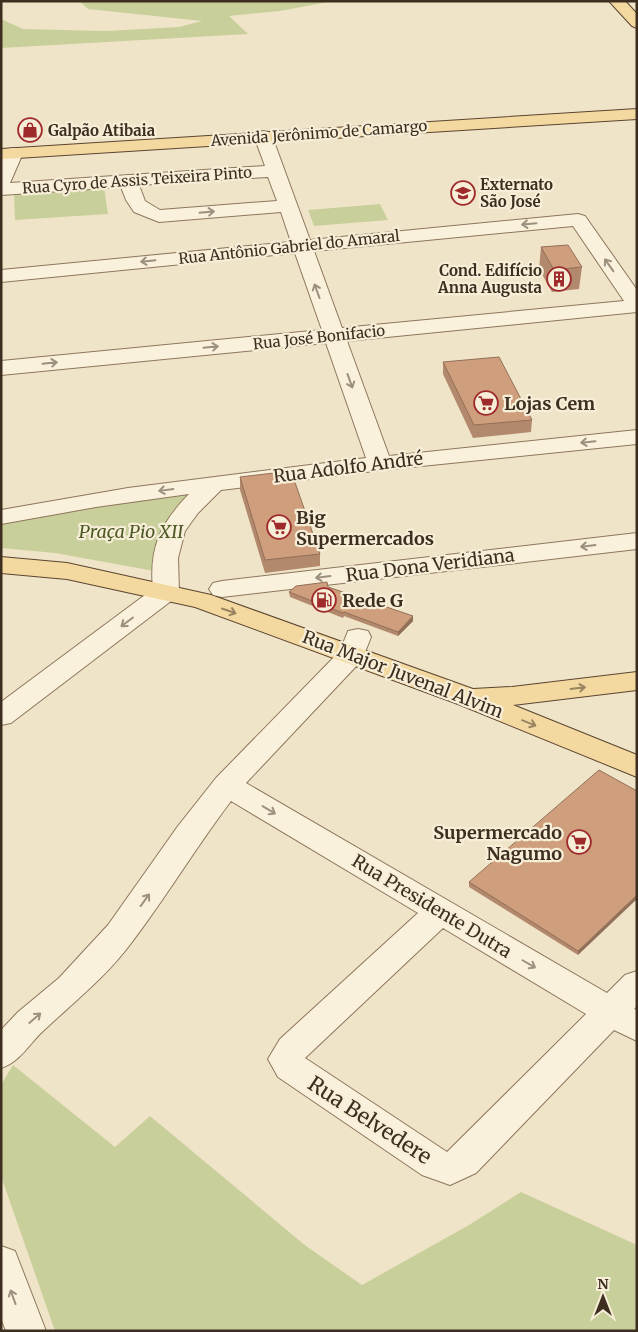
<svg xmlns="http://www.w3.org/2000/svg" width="638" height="1332" font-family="Merriweather,serif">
<rect width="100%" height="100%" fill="#f0e4c8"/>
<path fill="#c9cf9b" d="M79 1H333L280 11 229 16 248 34 1 48V19L23 29 106 31 179 27 202 21 88 9Z
M104 187 108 214 15 220 14 193Z
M380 204 388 220 314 226 308 210Z
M207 486 160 572 55 553 1 548V519Z
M13 1065 115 1147 150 1116 306 1246 362 1285 469 1225 521 1192 637 1245V1331H55L1 1176V1085Z"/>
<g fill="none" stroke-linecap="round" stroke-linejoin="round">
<g stroke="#8d765c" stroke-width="2">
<path id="minor" d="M263 131 269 132 272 136 310 240 578 214 585 216 637 290V312L347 341 389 456 637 430V444L382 470 221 490 198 513 185 531 178 558 179 592 175 598 11 723 1 725V702L153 589C149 548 160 524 189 494L96 507 1 524V510L128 488 366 458 326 343 1 375V361L322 330 295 253 1 282V270L291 242 281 212 159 222 134 212 126 200 121 187 1 195V161L8 149 14 148 20 149 23 153 10 183 265 166 254 136 257 132ZM268 177 277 201 160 210 145 201 139 185ZM573 226 624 301 342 328 314 251Z
M637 533V549L222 597 213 595 209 589 213 583 222 581Z
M358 629 368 631 371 637 362 660 246 783 607 993 625 975 637 971V1006L634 1009 637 1010V1041L614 1030 476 1173 450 1185 422 1175 278 1077 268 1059 280 1039 418 913 231 801C196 847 167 896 132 942 107 976 74 1002 43 1031 29 1044 20 1062 1 1068V1030L18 1012 59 978 108 925 178 826 216 778 340 651 348 631ZM443 928 586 1014 447 1152 305 1058Z
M1 1246 15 1251 46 1331H6L1 1318Z"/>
</g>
<g stroke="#5b4430" stroke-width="2">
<path id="major" d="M609 1H625L637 14V28L632 26Z
M637 109V119L1 159V149Z
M1 557 67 563 211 595 473 689 512 687 637 672V690L513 705 637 755V777L458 704 195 607 67 579 1 573Z"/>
</g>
<use href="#minor" fill="#faf1dc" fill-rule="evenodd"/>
<use href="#major" fill="#f3d9a0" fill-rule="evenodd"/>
</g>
<path fill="#b2896c" d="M541 247 582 267 579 289 552 292 539 269Z
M443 362 532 420 531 432 473 438 443 374Z
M240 477 320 554V566L265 573 240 490Z
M328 587 413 621 398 636 344 616 343 618 290 597 289 592Z
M637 791 578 955 469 887V882Z"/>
<path fill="#916f58" d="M413 616V621L398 636V632Z
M637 895V899L578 955V951Z"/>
<path fill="#cf9f7d" stroke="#916f58" d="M568 245 582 267 554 270 541 247Z
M499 357 532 420 474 425 443 362Z
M291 471 320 554 265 560 240 477Z
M327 582 328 587 413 616 398 632 344 612 343 613 289 592 296 586Z
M599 770 637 791V895L578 951 469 882Z"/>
<defs><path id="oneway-shaft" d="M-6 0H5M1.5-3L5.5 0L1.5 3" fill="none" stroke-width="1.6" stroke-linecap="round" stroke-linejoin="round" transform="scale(1.25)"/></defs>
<g stroke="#9c907e">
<use href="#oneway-shaft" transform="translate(207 212) rotate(-5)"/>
<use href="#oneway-shaft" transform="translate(529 224) rotate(175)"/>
<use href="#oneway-shaft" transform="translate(148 261) rotate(174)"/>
<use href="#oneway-shaft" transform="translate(609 265) rotate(-125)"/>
<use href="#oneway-shaft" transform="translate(317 291) rotate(-110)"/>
<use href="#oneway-shaft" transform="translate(211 347) rotate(-6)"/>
<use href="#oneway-shaft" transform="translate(50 363) rotate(-6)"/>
<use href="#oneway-shaft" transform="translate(350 381) rotate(70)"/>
<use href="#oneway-shaft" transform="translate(588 442) rotate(174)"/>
<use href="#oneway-shaft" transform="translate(166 490) rotate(172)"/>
<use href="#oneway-shaft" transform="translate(588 546) rotate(173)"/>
<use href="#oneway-shaft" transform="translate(323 577) rotate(173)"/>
<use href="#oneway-shaft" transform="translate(127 622) rotate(143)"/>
<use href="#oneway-shaft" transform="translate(269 810) rotate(31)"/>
<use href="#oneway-shaft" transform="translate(145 900) rotate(-54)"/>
<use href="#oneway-shaft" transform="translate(529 964) rotate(30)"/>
<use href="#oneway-shaft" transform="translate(35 1018) rotate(-41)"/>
<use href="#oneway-shaft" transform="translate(13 1297) rotate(-110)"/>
</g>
<g stroke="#988460">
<use href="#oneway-shaft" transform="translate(229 611) rotate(19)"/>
<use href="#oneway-shaft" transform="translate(578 688) rotate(-7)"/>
<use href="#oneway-shaft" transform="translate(529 723) rotate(22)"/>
</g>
<defs>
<g id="shop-ring" transform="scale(1.25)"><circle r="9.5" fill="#f7eed8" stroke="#9e2a2b" stroke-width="1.5"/><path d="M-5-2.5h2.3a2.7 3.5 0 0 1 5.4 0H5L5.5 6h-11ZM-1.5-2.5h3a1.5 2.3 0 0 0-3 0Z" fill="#9e2a2b"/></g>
<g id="school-ring" transform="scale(1.25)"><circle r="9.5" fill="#f7eed8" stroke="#9e2a2b" stroke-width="1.5"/><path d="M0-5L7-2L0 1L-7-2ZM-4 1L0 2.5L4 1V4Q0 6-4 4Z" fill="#9e2a2b"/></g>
<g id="building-ring" transform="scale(1.25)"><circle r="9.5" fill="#f7eed8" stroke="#9e2a2b" stroke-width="1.5"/><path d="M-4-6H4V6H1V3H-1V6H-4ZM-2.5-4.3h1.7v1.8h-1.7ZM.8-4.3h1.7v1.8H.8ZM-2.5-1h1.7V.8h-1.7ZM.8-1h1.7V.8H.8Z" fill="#9e2a2b"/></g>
<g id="supermarket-ring" transform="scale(1.25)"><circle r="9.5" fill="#f7eed8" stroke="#9e2a2b" stroke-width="1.5"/><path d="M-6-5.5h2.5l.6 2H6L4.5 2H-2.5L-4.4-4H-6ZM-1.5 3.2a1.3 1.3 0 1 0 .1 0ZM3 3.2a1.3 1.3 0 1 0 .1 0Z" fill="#9e2a2b"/></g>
<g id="fuel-ring" transform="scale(1.25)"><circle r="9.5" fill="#f7eed8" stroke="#9e2a2b" stroke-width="1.5"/><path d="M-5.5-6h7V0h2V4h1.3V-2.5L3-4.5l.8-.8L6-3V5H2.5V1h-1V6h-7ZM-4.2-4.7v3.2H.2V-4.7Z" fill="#9e2a2b"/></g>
</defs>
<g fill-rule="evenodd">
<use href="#shop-ring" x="30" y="130"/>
<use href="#school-ring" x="463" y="193"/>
<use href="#building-ring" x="559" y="279"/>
<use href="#supermarket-ring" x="486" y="403"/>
<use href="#supermarket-ring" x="279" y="527"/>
<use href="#fuel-ring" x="324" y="600"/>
<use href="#supermarket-ring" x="579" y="842"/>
</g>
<g text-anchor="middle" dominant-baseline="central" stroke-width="4.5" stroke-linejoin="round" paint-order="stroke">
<g font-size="15" font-weight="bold" fill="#3d2e20" stroke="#f7eed8" text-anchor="start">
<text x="48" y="130">Galpão Atibaia</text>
<text x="480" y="184">Externato<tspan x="480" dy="17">São José</tspan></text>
<text x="542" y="270" text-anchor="end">Cond. Edifício<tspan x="542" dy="17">Anna Augusta</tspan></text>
</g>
<g font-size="15" fill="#3d2e20" stroke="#f7eed8">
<text transform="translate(319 133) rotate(-4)">Avenida Jerônimo de Camargo</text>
<text transform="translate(137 180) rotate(-4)">Rua Cyro de Assis Teixeira Pinto</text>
<text transform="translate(289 247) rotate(-6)">Rua Antônio Gabriel do Amaral</text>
<text transform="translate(319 337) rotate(-6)">Rua José Bonifacio</text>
</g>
<g font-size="18" font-weight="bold" fill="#3d2e20" stroke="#f7eed8" text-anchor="start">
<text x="504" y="403">Lojas Cem</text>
<text x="296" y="517">Big<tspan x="296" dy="21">Supermercados</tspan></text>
<text x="342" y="600">Rede G</text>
<text x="562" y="832" text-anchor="end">Supermercado<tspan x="562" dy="21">Nagumo</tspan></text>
</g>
<g font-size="18" fill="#3d2e20" stroke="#f7eed8">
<text transform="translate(348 467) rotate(-7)">Rua Adolfo André</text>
<text transform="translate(430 565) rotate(-7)">Rua Dona Veridiana</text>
<text transform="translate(403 674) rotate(21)">Rua Major Juvenal Alvim</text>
<text transform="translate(432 906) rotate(31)">Rua Presidente Dutra</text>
</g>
<g font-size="18" font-style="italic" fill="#4d5a26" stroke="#f7eed8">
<text x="131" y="531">Praça Pio XII</text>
</g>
<g font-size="21" fill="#3d2e20" stroke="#f7eed8">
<text transform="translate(370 1120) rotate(33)">Rua Belvedere</text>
</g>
</g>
<rect width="638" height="1332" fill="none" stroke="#3d2e20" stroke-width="5"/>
<g transform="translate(603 1297)" stroke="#f7eed8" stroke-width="4" paint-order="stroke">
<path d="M0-4L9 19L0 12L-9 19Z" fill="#3d2e20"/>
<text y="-8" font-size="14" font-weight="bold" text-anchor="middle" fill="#3d2e20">N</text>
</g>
</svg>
